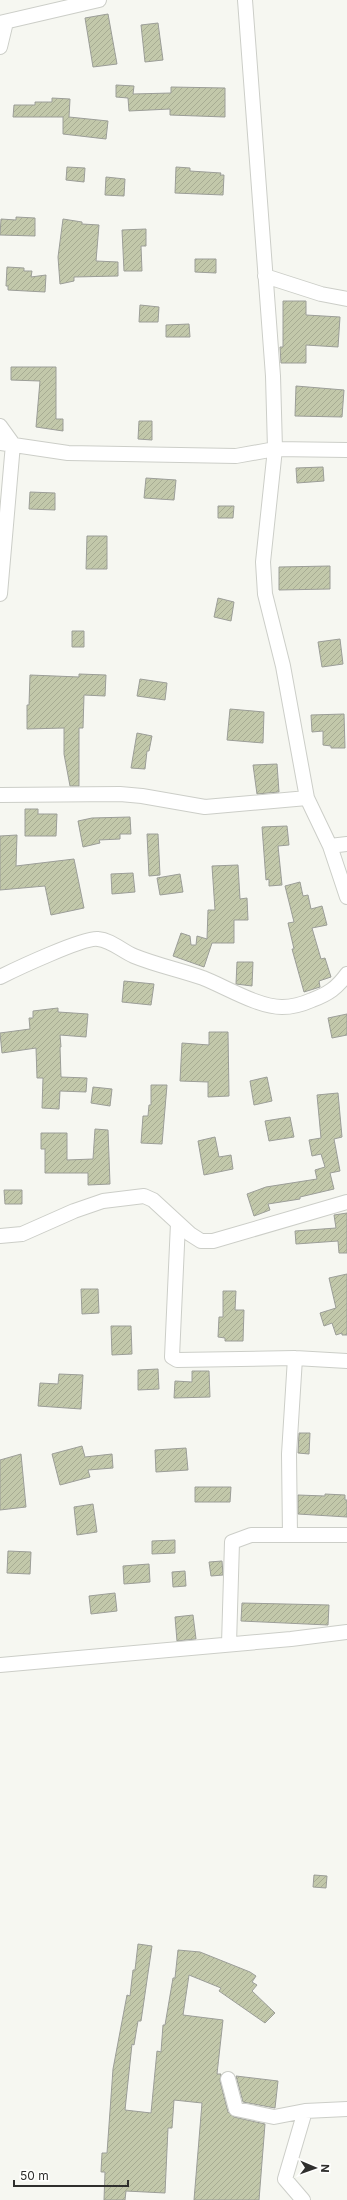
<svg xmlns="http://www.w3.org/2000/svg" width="347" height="2200" font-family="Inter,sans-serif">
<defs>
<pattern id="building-hatch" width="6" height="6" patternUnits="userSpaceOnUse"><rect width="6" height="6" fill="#c2c8aa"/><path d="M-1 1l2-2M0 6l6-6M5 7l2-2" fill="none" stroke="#a7ac93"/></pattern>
</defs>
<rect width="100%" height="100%" fill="#f6f7f1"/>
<path fill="url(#building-hatch)" stroke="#9c9e98" d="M108 14 117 64 93 67 85 18Z
M158 23 163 60 145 62 141 25Z
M116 85 134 86 133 94 171 93V87L225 88V117L170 115V109L129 111 128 98 116 97Z
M52 98 70 99 69 117 108 121 106 139 63 134V117H13L14 105H35V102H52Z
M67 167 85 168 84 182 66 180Z
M176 167 190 168V171L221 173 220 175H224L223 195 175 193Z
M106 177 125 179 124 196 105 195Z
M16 217 35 218V236L0 235 1 219 16 220Z
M63 219 82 222V224L99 225 96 261 118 262V276L74 277V281L60 284 58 257Z
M146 229V246H141L142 271H124L122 230Z
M195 259H216V273L195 272Z
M7 267 24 268V271H32L31 277 46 275 45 292 8 290V286H6Z
M283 301H306V315L340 317 338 347 306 345V363H281L280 347H283Z
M140 305 159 307 158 322H139Z
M189 324 190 337H166V325Z
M11 367H56V419H63V431L36 427 40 381 11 380Z
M296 386 344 390 342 417 295 416Z
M139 421H152V440L138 439Z
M323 467 324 481 297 483 296 468Z
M146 478 176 480 174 500 144 498Z
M30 492 55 493V510L29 509Z
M218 506H234L233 518H218Z
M87 536H107V569H86Z
M330 566V589L279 590V567Z
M218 598 234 602 231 621 214 617Z
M72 631H84V647H72Z
M340 639 343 664 322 667 318 642Z
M79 674 106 675 105 696 84 695 83 728H79V786H70L64 754V728L27 729V705H29L30 675 79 677Z
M140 679 167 683 165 700 137 696Z
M230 709 264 712 263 743 227 740Z
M344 714 345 748H331V746L323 745V731L312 732 311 715Z
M137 733 152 736 149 751H147L145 769 131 768Z
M277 764 279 792 257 794 253 765Z
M25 809H38V814H57L56 836H25Z
M130 817 131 834H120V839L99 840 100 843 83 847 78 821 92 818Z
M287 826 289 845 278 846 282 885 269 886V879L266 880 262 827Z
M147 834H158L160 875 149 876Z
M17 835 16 866 74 859 84 908 51 915 45 886 0 890V836Z
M238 865 240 899 247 898 248 920H234V943H212L204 967 173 956 181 933 190 936 191 945H196L197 936 207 939 208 910H215L212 866Z
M133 873 135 892 112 894 111 874Z
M180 874 183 892 160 895 157 878Z
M300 882 303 896 308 895 311 909 322 906 327 925 312 928 321 959 325 958 331 977 319 981 320 987 304 992 292 949H294L288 923 294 922 285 886Z
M237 962H253L252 986 236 984Z
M124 981 154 984 151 1005 122 1002Z
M58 1008V1012L88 1014 86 1037 60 1035 61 1047H60L61 1077 87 1078 86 1092 60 1091 59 1109 42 1108 43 1078H37L36 1048 2 1053 0 1033 30 1029 29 1018H33V1011Z
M347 1014V1035L332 1038 328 1018Z
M209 1032H228L229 1096 208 1097V1082L180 1081 182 1043 209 1045Z
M267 1077 272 1101 254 1105 250 1081Z
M151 1085H167L162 1144 141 1143 143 1116H148L149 1105H151Z
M93 1087 112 1089 110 1106 91 1103Z
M338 1093 342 1137 334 1139 340 1171 330 1173 334 1189 300 1197V1199L268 1204 270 1210 254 1216 247 1194 266 1187 317 1179 315 1170 325 1167 321 1154 312 1156 309 1140 321 1138 317 1095Z
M290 1117 294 1137 269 1141 265 1121Z
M95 1129 108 1130 110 1184 88 1185V1173H45V1149H41V1133H67V1160L93 1159Z
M215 1137 219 1157 231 1155 233 1169 204 1175 198 1141Z
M4 1190H22V1204H5Z
M347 1213V1253H339L338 1241 296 1244 295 1231 336 1228 334 1215Z
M347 1274V1335H342V1333L336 1335 332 1323 324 1326 320 1313 336 1308 329 1278Z
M81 1289H98L99 1313 82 1314Z
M223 1291H236L235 1310H244L243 1341H225V1338L218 1337 219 1317H223Z
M111 1326H131L132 1354 112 1355Z
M158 1369 159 1389 138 1390V1370Z
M192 1371H209L210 1397 174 1398 175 1381 192 1382Z
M59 1374 83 1375 81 1409 38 1406 40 1383 58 1384Z
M299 1433H310L309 1454 298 1453Z
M82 1446 85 1457 112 1454 113 1468 88 1470 90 1477 60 1485 52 1454Z
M186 1448 188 1470 156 1472 155 1450Z
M21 1454 26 1507 0 1510V1460Z
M195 1487H231L230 1502H195Z
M325 1494 345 1495V1500H347V1517L298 1514V1495L325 1496Z
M93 1504 97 1532 77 1535 74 1507Z
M175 1540V1553L152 1554V1541Z
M8 1551 31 1552 30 1574 7 1573Z
M222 1561 223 1575 211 1576 209 1562Z
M149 1564 150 1582 124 1584 123 1566Z
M185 1571 186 1586 173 1587 172 1572Z
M115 1593 117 1611 91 1614 89 1596Z
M242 1603 329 1605 328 1625 241 1621Z
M193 1615 196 1639 177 1641 175 1617Z
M314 1875 327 1876 326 1888 313 1887Z
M138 1944 152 1946 141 2021H138L134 2045 132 2044 125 2110 151 2113 157 2051 161 2052 163 2025H165L173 1978H175L178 1950 200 1952 250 1972 256 1976 252 1982 257 1985 252 1991 275 2013 265 2023 219 1991 221 1988 189 1975 183 2015 223 2020 217 2074H221L220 2081 228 2112 234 2117 265 2124 259 2200H194L202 2103 174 2100 172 2128H168L165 2193 126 2191 125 2200H104L105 2172H101L102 2153H107L113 2069 127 1995 130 1996 133 1970H135Z
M236 2076 278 2081 275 2108 243 2102Z"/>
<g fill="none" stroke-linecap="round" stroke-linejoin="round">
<g stroke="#cccec8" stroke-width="16">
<path id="street" d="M245 0 273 376 275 449 263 562 265 594 283 666 307 798 330 846 347 897
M0 23 99 0
M0 47 6 22
M265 276 321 294 347 299
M0 426 13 444 0 594
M0 443 68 453 236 456 275 449 347 450
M0 795 120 794 142 796 205 807 307 798
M330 846 347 844
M0 977C16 969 84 937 98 939 111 940 122 951 134 956 156 965 180 970 203 978 226 987 258 1007 282 1007 292 1007 303 1004 312 1000 328 994 337 988 347 974
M178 1223 172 1357 177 1360 295 1358 347 1361
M0 1236 22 1234 74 1211 103 1201 144 1196 153 1200 190 1234 201 1241H213L347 1202
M290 1535 289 1454 295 1358
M229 1644 232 1542 251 1535H347
M0 1665 291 1639 347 1632
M228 2079 236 2109 274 2117 305 2111 347 2109
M303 2200 285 2179 305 2111"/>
</g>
<use href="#street" stroke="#fff" stroke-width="14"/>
</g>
<g transform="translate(315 2168) rotate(92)" stroke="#fffffe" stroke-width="3" paint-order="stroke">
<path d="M0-3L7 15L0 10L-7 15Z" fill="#2f2f2d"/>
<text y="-6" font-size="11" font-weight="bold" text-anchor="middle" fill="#2f2f2d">N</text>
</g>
<path d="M14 2180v6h114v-6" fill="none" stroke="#2f2f2d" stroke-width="2"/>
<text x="20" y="2180" font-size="12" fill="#2f2f2d" stroke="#fffffe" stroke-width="3" paint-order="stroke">50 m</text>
</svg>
